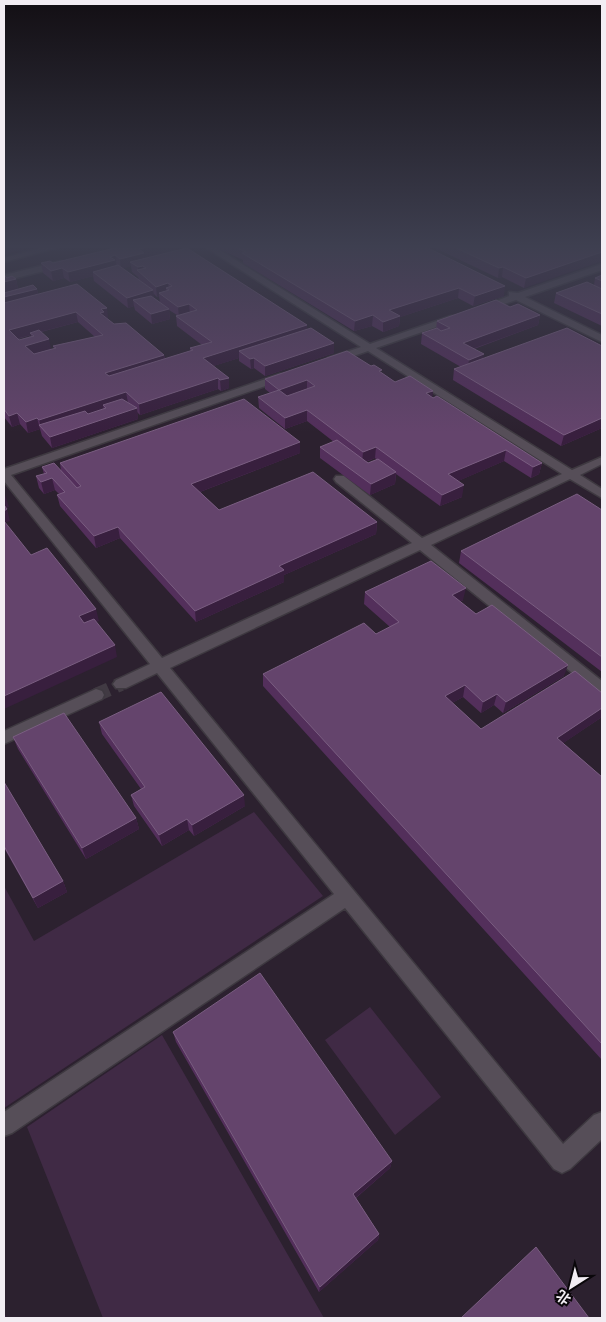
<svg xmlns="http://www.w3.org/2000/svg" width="606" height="1322" font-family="'Public Sans','Noto Sans SC',sans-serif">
<rect width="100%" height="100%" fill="#221b24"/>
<path fill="#2c212f" d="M4 247H602V1318H4Z"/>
<path fill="#402a45" d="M254 812 323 896 4 1108V886L34 941Z
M370 1007 441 1097 395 1135 325 1040Z
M162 1035 324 1318H103L27 1127Z"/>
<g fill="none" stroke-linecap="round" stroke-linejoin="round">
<path stroke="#413a43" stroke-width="14" stroke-dasharray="14 8" stroke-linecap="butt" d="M96 695 121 684"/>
<g stroke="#3e3940" stroke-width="3">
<path id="minor" d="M45 247H60L4 262V258Z
M205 247H215L370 344 451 316H457V320L376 348 572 470 602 457V464L580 475 602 489V498L570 479 431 545 602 681V695L597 693 420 550 170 668 563 1144 594 1115 602 1112V1139L570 1169 562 1173 554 1169 345 908 12 1133 4 1136V1112L334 894 157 673 126 688H116L113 684 116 680 150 664 4 481V469L280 374H288V378L11 475 162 658 412 543 336 482 334 479 336 476H344L422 538 562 474 368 351 336 362H328V358L361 347Z
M61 261 64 262V266L4 281V275Z
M602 264V270L525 297 602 335V342L516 300 481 312 476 309 509 296V292L518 293Z
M96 689 102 691 104 695 102 699 4 744V731Z"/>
</g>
<use href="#minor" fill="#564e58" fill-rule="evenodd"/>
</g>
<path fill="#532f5b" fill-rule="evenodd" d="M119 247 174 250 145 258V259L307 325V329L334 353 265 376 254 368 251 369 239 361V358L213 366 229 378V388L221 391 218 389 140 415 137 412 138 419 52 448 42 436 40 429 28 433 20 424 12 427 4 417V275L7 278 16 279 18 289H37L38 294 108 318H107L114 324 164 355 165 359 190 351V348L202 345 177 326 176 316 177 315 169 310 170 319 152 324 135 310 134 306 128 308 94 281 93 276 70 282 64 278 53 281 43 273 41 263H53ZM131 266 132 272 138 277 139 280 123 268ZM154 294 157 297 159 296 160 302 154 298ZM78 322 95 337 53 346 54 349H51L41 332ZM31 335V336L19 340 18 339Z
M219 247H426L504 296 473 306 458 298 400 317 399 326 383 332 372 326 354 331 243 263V260L219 249Z
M433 247H602L524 288 502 277 498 278Z
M602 275V326L554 303 556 293 594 285 595 278Z
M510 307 540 315 538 325 474 349 483 359 602 346V428L561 446 453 380 454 369 461 367 421 344 422 333 436 329 437 321Z
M382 373 395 382 432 397 542 463 539 474 531 478 504 461 458 481 462 497 440 506 396 474 395 484 370 495 320 458V447L334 442 307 421 285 429 259 408 258 397 270 393 265 389V379ZM375 458 377 460 368 463 366 462Z
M300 453 200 492 219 510 377 522 376 534 284 575V582L196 622 120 538 96 548 60 506 57 495 59 494 55 490 44 494 39 488 36 476 44 474 42 467 61 471 60 463Z
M602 510V672L459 563 461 551Z
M365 592 463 600 460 602 476 614 564 676 503 713 494 705 481 713 463 697 452 703 481 729 602 693V717L563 743 602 777V1060L263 686V674L376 634 390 627 364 604Z
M99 722 245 806 194 836 189 830 162 846 134 806 131 795 141 789 102 734Z
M13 737 136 818 139 829 86 859 18 749Z
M4 782 63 881 67 892 38 908 4 848Z
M173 1032 392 1161 390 1168 356 1198 379 1234 378 1240 319 1292 176 1042Z"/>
<path fill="#381f3e" d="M4 247H31L4 254Z
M147 247H174V250L145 258V262H130L131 266 121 269 120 259 139 249Z
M602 252V261L524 288 526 278Z
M115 255 117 270 93 272V276L70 282 68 272Z
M143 266 144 276 138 271V267Z
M503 267 502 277 498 278 499 268Z
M62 268 64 278 53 281 51 271Z
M16 279 18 289 4 293V282Z
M168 283 169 293V290L166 288V294L159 293V296L157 297 156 287Z
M505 286 504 296 473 306 475 296Z
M459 288 458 298 400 317 399 326 383 332V322L389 310Z
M37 289 39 299 4 308V297Z
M153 290 155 300H133L134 306 128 308 127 298Z
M189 304 190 314 179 317 178 307Z
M107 308 108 318 106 319 100 313 101 309Z
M169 309 170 319 152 324 151 314Z
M76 312 78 322 32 334 30 333 31 335 11 340 9 330Z
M373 315 372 326 354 331 355 321Z
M540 315 538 325 461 353 463 343Z
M307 325V335L239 351V358L204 369 203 358Z
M49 339 51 349 27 356 25 346Z
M334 343V353L265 376V366Z
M484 354 482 365 467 370 469 360Z
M164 355 166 365 107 384 105 373Z
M254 358V368L251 369 250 359Z
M218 378V389L140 415 139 404Z
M229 378V388L221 391 220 380Z
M307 380V391L279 401V390Z
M433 391 432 402 426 393Z
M126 392 128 403 106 408 103 405 104 411 41 427 39 420Z
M137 408 138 419 52 448 50 437Z
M307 410V421L285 429V418Z
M17 413 20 424 12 427 9 416Z
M37 418 40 429 28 433 26 422Z
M602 418V428L561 446 564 435Z
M300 442V453L192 495 191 484Z
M376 447 375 458 362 463 363 452Z
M506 450 504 461 447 486 448 474Z
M542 463 539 474 531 478 533 467Z
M396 472 395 484 370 495 371 484Z
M52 478 55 490 44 494 41 482Z
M464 485 462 497 440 506 442 495Z
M5 495 9 507 4 508V496Z
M7 509 10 521 4 523V511Z
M377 522 376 534 284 575V582L196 622 195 611 279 566Z
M118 527 120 538 96 548 94 536Z
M466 588 463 600 450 607 452 595Z
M96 609 99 621 82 628 79 616Z
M115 645 117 657 4 709V696Z
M568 665 564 676 503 713 506 702Z
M465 685 463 697 443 708 445 696Z
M497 694 494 705 481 713 483 702Z
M602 708V717L553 750 557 738Z
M244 795 245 806 194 836 192 825Z
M136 818 139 829 86 859 82 848Z
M187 819 189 830 162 846 159 835Z
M63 881 67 892 38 908 33 898Z
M392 1161 390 1168 352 1201 353 1194Z
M379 1234 378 1240 319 1292 320 1287Z
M4 1313 7 1318H4Z"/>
<path fill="#64446c" stroke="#7a5e81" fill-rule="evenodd" d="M119 247H147L139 249 144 253 120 259 115 255 110 257 115 260 68 272 62 268 51 271 41 263 50 261 53 263Z
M235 247H426L505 286 475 296 459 288 389 310 400 316 383 322 373 315 355 321 242 253 246 252Z
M454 247H602V252L526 278 503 267 499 268Z
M187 248 307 325 203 358 229 378 220 380 218 378 139 404 126 392 39 420 37 418 26 422 17 413 9 416 4 409V303L77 284 107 308 101 309 104 312 100 313 114 324 126 323 164 355 105 373 109 376 193 350 190 348 212 342 176 316 197 310 189 304 178 307 159 293 169 290 166 288 172 286 168 283 156 287 137 270 146 268 143 266 138 267 130 262ZM76 312 103 335 53 346 56 348 34 354 25 346 49 339 39 330 30 333 34 336 19 340 9 330Z
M118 265 153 290 127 298 93 272Z
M4 275 7 278 12 276 16 279 4 282Z
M602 275V281L595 278Z
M587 282 602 289V314L556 293Z
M33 285 37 289 4 297V293Z
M151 296 169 309 151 314 133 300Z
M496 300 510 307 518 304 540 315 463 343 484 354 469 360 422 333 437 328 441 331 450 328 437 321Z
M311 328 334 343 265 366 254 358 250 359 239 351Z
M567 328 602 346V418L564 435 454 369Z
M347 351 371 366 374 365 382 370 379 371 395 382 410 376 433 391 426 393 433 398 437 396 542 463 533 467 506 450 448 474 464 485 442 495 376 447 363 452 307 410 285 418 258 397 279 390 265 379ZM307 380 315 386 287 396 279 390Z
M122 399 137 408 50 437 39 425 85 411 88 414 106 408 103 405Z
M244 399 300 442 191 484 219 510 313 472 377 522 279 566 284 570 195 611 118 527 94 536 57 495 65 492 52 478 41 482 36 476 47 473 42 467 54 463 77 488 81 486 60 463Z
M337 440 368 463 378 459 396 472 371 484 320 447Z
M577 494 602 510V657L461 551Z
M4 505 7 509 4 511Z
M4 521 31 555 47 548 96 609 79 616 84 623 94 619 115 645 4 696Z
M431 561 466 588 452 595 476 614 492 605 568 665 506 702 497 694 483 702 465 685 445 696 481 729 575 671 602 693V708L557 738 602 777V1044L263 674 364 623 376 634 399 622 365 592Z
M161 692 244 795 192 825 187 819 159 835 131 795 145 787 99 722Z
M64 713 136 818 82 848 13 737Z
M4 782 63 881 33 898 4 846Z
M260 973 392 1161 353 1194 379 1234 320 1287 173 1032Z
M536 1247 589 1318H461Z"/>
<linearGradient id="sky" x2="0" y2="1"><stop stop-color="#130f14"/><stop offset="0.57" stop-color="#3e3f50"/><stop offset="1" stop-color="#3e3f50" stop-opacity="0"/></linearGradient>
<rect width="606" height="432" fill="url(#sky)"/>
<rect width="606" height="1322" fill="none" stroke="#f2edf3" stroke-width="10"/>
<g transform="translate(571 1287) rotate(216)" stroke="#0a070a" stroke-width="4" paint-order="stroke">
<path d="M0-4L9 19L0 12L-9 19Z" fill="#f2edf3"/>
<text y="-8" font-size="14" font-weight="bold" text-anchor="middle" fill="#f2edf3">北</text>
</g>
</svg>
